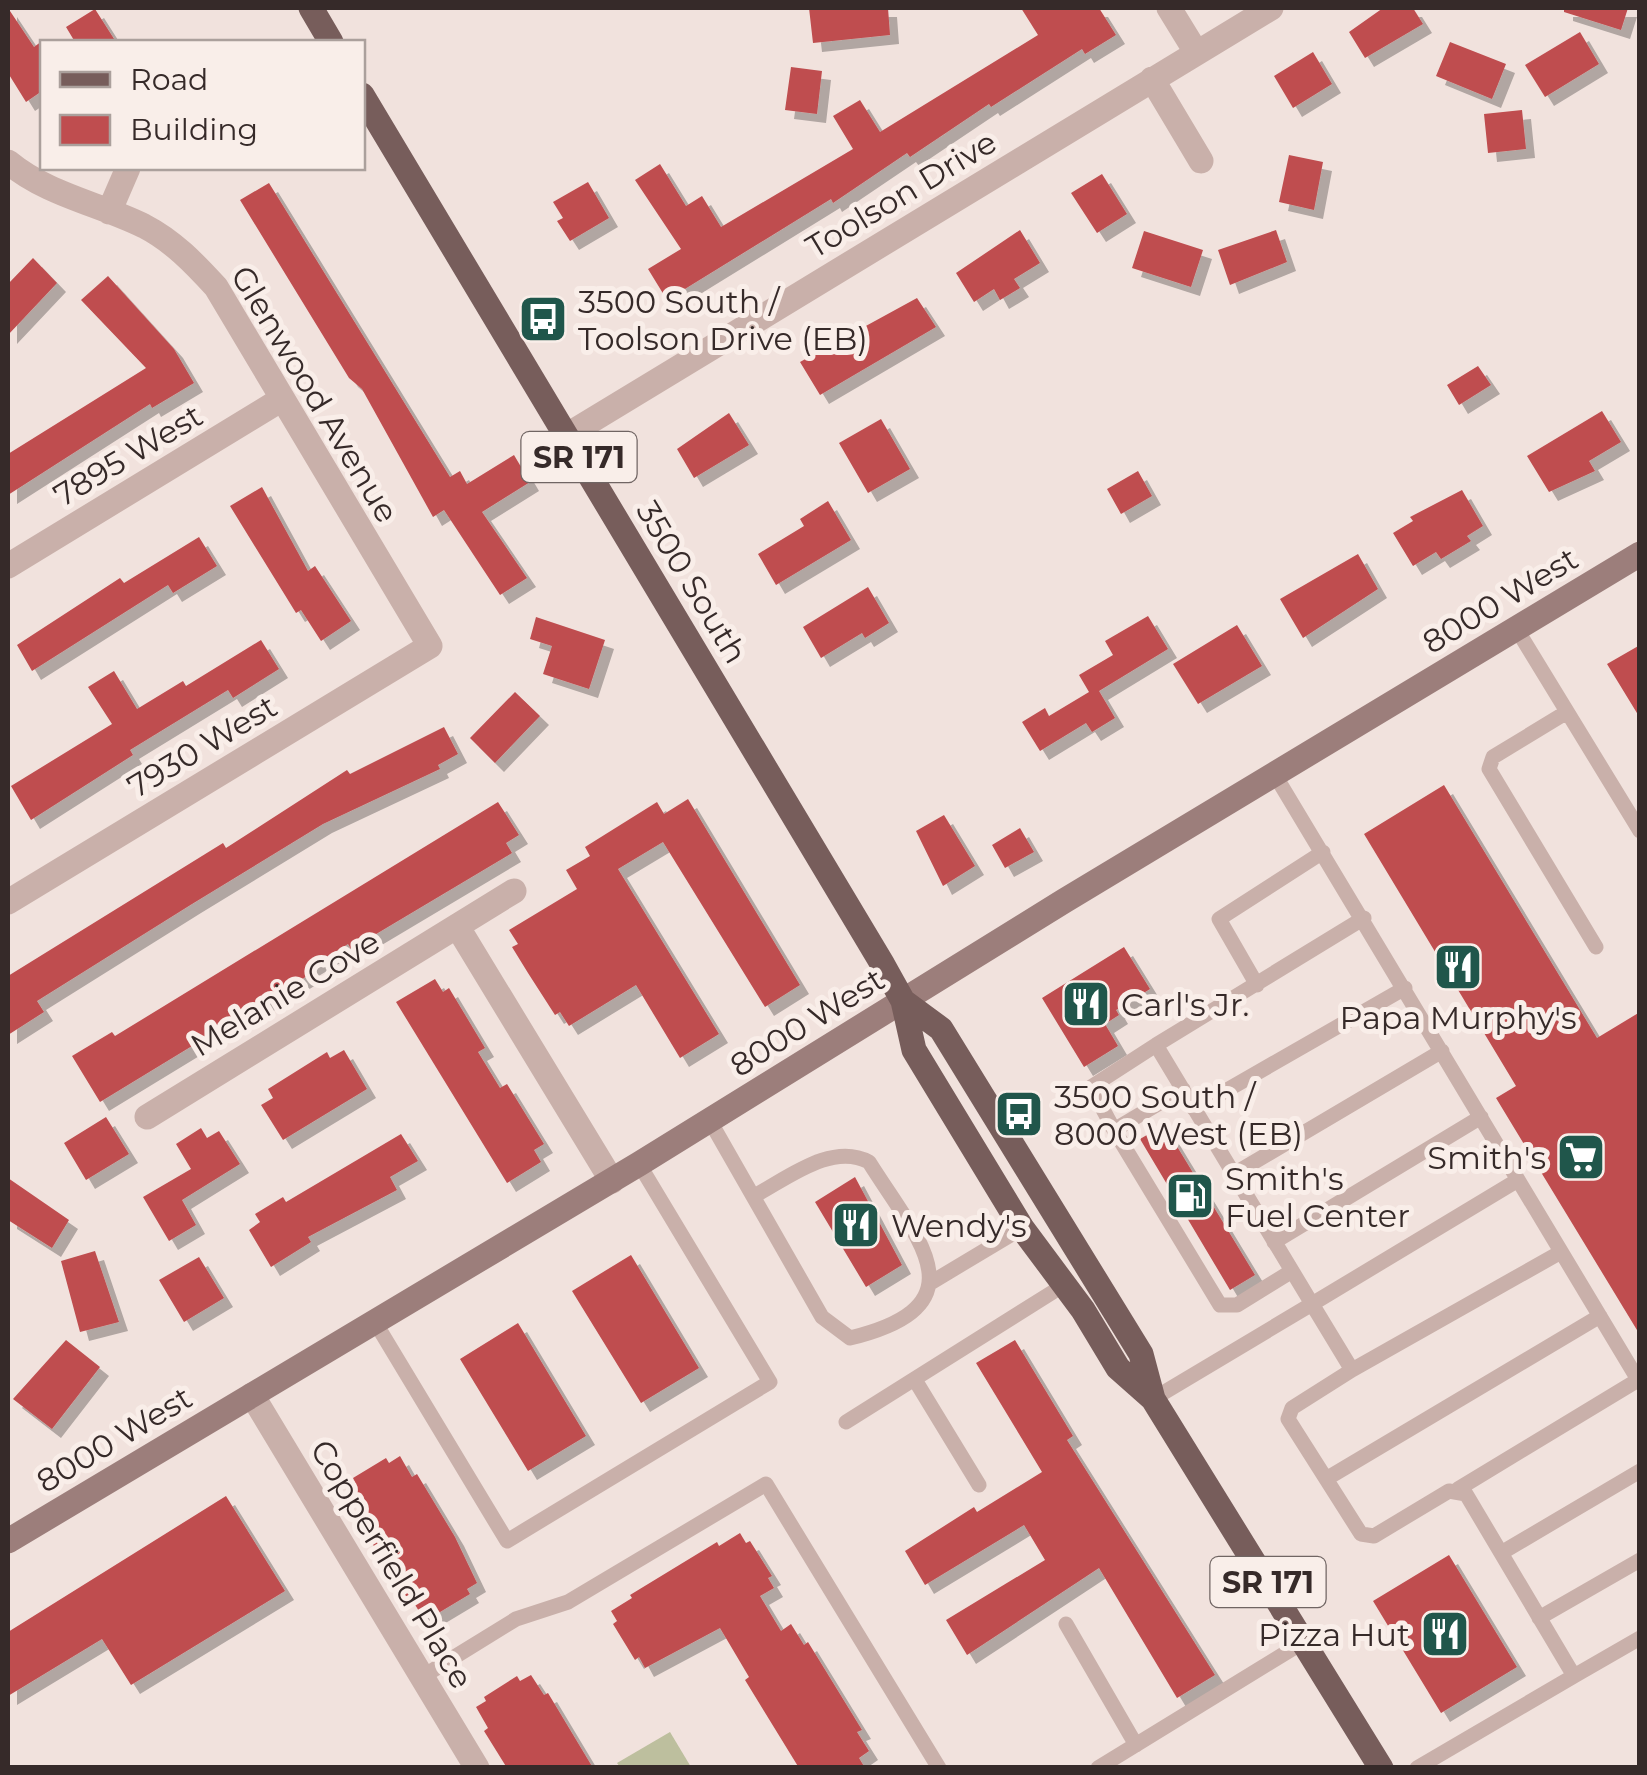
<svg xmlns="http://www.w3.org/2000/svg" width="1647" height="1775" font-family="Montserrat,sans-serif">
<defs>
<filter id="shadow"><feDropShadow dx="9" dy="9" stdDeviation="0" flood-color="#0004"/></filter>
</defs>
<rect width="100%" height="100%" fill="#f1e2dd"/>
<path fill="#bdbf9e" d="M670 1732 691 1767H620L617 1763Z"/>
<path fill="#bf4d4f" filter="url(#shadow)" d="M8 8 34 47 42 41V91L26 102 8 73Z
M809 8H888L890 35 813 43Z
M1021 8H1099L1116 35 1085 54 1082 49 991 107 989 104 910 157 907 153 833 203 831 199 667 300 648 269 681 249 635 180 660 164 686 206 702 196 721 227 853 149 833 116 860 100 880 132 1038 35Z
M1383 8H1413L1423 24 1365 58 1349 32Z
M1564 8H1628L1621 30 1564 12Z
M95 9 116 42H75L66 27Z
M1580 32 1599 64 1545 97 1525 65Z
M1450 42 1506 64 1492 99 1436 76Z
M1313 52 1332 84 1293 108 1274 76Z
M791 67 822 71 817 114 785 110Z
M1522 110 1526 149 1488 153 1484 114Z
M1289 155 1323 162 1314 210 1279 202Z
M1102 174 1127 214 1097 233 1071 193Z
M588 182 609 218 570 241 557 221 563 218 553 202Z
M269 183 450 477 460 471 467 484 514 455 530 482 482 512 527 578 500 595 444 510 433 517 362 389 349 378 240 200Z
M1020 230 1040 263 1014 279 1020 288 1000 300 994 289 974 302 956 273Z
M1276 230 1287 262 1230 285 1218 250Z
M1144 231 1203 250 1191 287 1132 268Z
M33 258 57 283 8 335V284Z
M108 276 174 349 194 383 152 408 150 404 8 495V454L146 368 81 300Z
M917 298 936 327 820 395 800 362Z
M1478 366 1491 385 1459 405 1447 385Z
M1602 411 1621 442 1589 461 1595 471 1549 492 1527 456Z
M729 413 749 445 694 478 677 449Z
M881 419 910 469 868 493 839 443Z
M1138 471 1152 496 1121 514 1107 489Z
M262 487 308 571 315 566 351 621 321 641 301 610 296 613 230 506Z
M1462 490 1483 526 1467 536 1471 541 1441 559 1436 552 1413 566 1393 533 1413 521 1410 517Z
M828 501 851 540 776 585 758 554 804 526 800 519Z
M199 537 217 566 173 593 168 585 32 671 17 645 120 578 124 583Z
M1358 554 1378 589 1303 638 1280 599Z
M868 587 889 623 865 638 862 633 821 658 803 627Z
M1148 616 1168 649 1099 691 1115 718 1092 732 1086 723 1040 751 1022 722 1045 708 1049 716 1089 692 1079 675 1113 655 1105 641Z
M536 617 605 640 589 689 543 674 552 646 530 639Z
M1237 625 1262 666 1198 704 1173 664Z
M261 640 279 669 233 698 228 690 130 750 133 755 31 820 11 786 112 724 88 687 114 671 137 709 183 681 186 686Z
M1640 645V718L1607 664Z
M515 692 540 716 495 763 470 738Z
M444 727 458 754 438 765 440 769 323 824 192 904 37 1001 44 1012 8 1035V976L223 843 226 848 347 770 350 774Z
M1444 785 1597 1038 1640 1012V1335L1496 1098 1516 1086 1364 834Z
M688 799 800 985 765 1007 663 842 618 869 719 1034 680 1058 636 985 569 1026 560 1012 555 1015 528 973 512 947 518 944 509 930 577 889 566 870 590 856 585 847 657 802 664 814Z
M498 802 519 835 506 843 512 853 351 949 348 944 308 968 312 973 100 1102 72 1056 112 1032 115 1036Z
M944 815 975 866 943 886 916 831Z
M1020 828 1034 852 1005 868 992 845Z
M1124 947 1150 989 1116 1010 1119 1015 1105 1024 1118 1046 1084 1067 1042 998Z
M435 979 443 992 449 988 485 1048 478 1052 500 1088 507 1084 544 1144 534 1150 541 1162 507 1183 396 1002Z
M344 1050 367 1089 283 1140 261 1105 273 1098 268 1089 327 1052 330 1058Z
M106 1117 129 1154 86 1180 64 1143Z
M1164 1125 1255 1275 1230 1290 1140 1139Z
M201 1128 207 1138 219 1131 240 1164 182 1200 196 1225 169 1241 143 1197 191 1169 176 1144Z
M401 1134 418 1161 390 1177 397 1190 308 1237 311 1242 271 1267 249 1230 260 1222 255 1214 283 1197 286 1202Z
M855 1177 902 1265 866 1287 815 1202Z
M8 1178 69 1220 52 1248 8 1220Z
M95 1251 119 1322 80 1332 61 1261Z
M631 1255 699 1368 641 1403 572 1291Z
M199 1257 224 1298 184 1322 159 1280Z
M518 1323 586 1436 528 1471 460 1359Z
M66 1340 100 1367 52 1429 13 1399Z
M1015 1340 1073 1436 1067 1440 1215 1675 1177 1698 1099 1568 967 1655 946 1620 1045 1560 1024 1525 925 1585 905 1551 974 1507 977 1512 1042 1472 976 1363Z
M400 1456 412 1477 417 1474 455 1537 477 1583 467 1589 470 1594 435 1615 432 1610 422 1616 409 1595 405 1597 353 1512 358 1509 345 1488 355 1482 353 1478 386 1458 389 1463Z
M226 1496 285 1591 131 1685 102 1639 8 1696V1632Z
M740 1533 746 1543 750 1541 772 1576 768 1578 774 1588 760 1596 781 1631 791 1624 804 1645 808 1642 862 1730 857 1732 869 1751 859 1758 865 1768H799L745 1680 749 1677 720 1628 645 1668 639 1657 635 1660 613 1624 617 1621 611 1611 632 1598 630 1595 717 1542 719 1546Z
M1449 1555 1517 1667 1441 1713 1373 1601Z
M531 1675 544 1695 548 1693 593 1768H507L484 1731 488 1728 476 1707 486 1701 484 1697 517 1676 520 1681Z"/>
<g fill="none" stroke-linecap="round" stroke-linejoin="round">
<path stroke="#c9b0aa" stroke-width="15" d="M1516 628 1640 831
M1567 712 1493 757 1489 769 1596 947
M1275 775 1640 1383
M1364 918 1156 1045 1312 1304 1518 1180
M1257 985 1219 919 1323 852
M1183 1089 1114 1130 1220 1305H1237L1292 1271
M1194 1109 1405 988
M710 1121 822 1317 850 1338C985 1305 917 1239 869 1162 832 1142 788 1178 754 1196
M1114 1130 1091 1087 1156 1045
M1234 1174 1442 1051
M1274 1242 1481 1117
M932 1282 1022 1228
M375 1322 507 1541 770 1382 639 1164
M1352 1370 1561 1252
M915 1380 979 1485
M1153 1399 1312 1304 1352 1370 1292 1408 1288 1419 1361 1534 1374 1536 1449 1491 1466 1494 1574 1676 1417 1768
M846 1422 1064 1285
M1326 1479 1600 1316
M1458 1489 1638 1380
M1501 1553 1640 1471
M1539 1618 1640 1560
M1066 1624 1136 1745
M1574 1676 1640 1638
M422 1677 516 1619 568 1602 766 1484 939 1768
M1098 1768 1305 1641"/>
<path stroke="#c9b0aa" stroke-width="25" d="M1169 8 1196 52
M1152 79 1201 161
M8 162C48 195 97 203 144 226 173 241 194 263 216 287L430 646 8 902
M109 212 128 168
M566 436 1271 8
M8 566 282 399
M457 926 612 1181
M147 1117 514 891
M252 1395 477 1768"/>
<path stroke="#9c7e7b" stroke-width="25" d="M8 1541 639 1164 1064 901 1640 554"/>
<path stroke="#775d5b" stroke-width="25" d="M311 8 331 42
M362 95 883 965 903 1001 914 1050 1022 1228 1083 1310 1118 1368 1153 1399
M903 1001 941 1029 1141 1354 1153 1399 1381 1768"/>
</g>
<defs>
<g id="bus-square" transform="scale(2.5)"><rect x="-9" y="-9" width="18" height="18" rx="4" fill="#20564b" stroke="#f9eee9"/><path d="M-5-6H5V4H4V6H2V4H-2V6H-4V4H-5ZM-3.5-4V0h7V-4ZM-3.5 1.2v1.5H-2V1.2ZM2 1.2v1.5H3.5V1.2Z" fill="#fff"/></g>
<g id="restaurant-square" transform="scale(2.5)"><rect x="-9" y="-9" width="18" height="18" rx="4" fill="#20564b" stroke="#f9eee9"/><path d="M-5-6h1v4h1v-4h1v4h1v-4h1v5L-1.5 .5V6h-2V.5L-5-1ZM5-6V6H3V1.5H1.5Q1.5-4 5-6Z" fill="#fff"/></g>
<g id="supermarket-square" transform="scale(2.5)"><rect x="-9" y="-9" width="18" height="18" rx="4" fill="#20564b" stroke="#f9eee9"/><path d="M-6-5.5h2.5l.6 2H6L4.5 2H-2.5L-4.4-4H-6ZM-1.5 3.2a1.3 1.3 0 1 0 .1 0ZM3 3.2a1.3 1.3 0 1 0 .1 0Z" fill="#fff"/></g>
<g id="fuel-square" transform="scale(2.5)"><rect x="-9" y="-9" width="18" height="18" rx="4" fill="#20564b" stroke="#f9eee9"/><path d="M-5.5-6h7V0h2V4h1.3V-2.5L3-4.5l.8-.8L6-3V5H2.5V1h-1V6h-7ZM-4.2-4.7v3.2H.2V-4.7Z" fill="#fff"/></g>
</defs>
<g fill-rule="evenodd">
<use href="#bus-square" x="543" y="319"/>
<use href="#restaurant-square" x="1458" y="967"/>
<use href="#restaurant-square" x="1086" y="1004"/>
<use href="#bus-square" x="1019" y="1114"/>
<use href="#supermarket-square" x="1581" y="1157"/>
<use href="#fuel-square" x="1190" y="1196"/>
<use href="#restaurant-square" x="856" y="1225"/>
<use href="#restaurant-square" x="1445" y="1634"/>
</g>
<g text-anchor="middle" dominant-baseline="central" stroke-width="10" stroke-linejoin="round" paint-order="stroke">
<g fill="#f9eee9" stroke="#706563" stroke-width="2.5">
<rect x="521.5" y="432" width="115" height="50" rx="8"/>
<rect x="1210.5" y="1557" width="115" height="50" rx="8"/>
</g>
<g font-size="30" font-weight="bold" fill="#362a29">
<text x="579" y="457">SR 171</text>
<text x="1268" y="1582">SR 171</text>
</g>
<g font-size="32" fill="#362a29" stroke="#f9eee9">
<text transform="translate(901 194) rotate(-31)">Toolson Drive</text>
<text transform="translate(315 394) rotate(59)">Glenwood Avenue</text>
<text transform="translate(128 455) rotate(-31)">7895 West</text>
<text transform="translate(692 582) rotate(59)">3500 South</text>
<text transform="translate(1500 600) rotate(-31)">8000 West</text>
<text transform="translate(202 746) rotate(-31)">7930 West</text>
<text transform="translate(285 993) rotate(-31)">Melanie Cove</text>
<text transform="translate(807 1022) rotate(-32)">8000 West</text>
<text transform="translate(114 1439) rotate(-31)">8000 West</text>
<text transform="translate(392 1564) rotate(59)">Copperfield Place</text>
</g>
<g font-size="32" fill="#362a29" stroke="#f9eee9" text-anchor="start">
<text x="578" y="301">3500 South /<tspan x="578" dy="37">Toolson Drive (EB)</tspan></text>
<text x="1121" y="1004">Carl's Jr.</text>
<text x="1458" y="1017" text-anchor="middle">Papa Murphy's</text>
<text x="1054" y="1096">3500 South /<tspan x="1054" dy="37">8000 West (EB)</tspan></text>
<text x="1546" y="1157" text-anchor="end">Smith's</text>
<text x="1225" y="1178">Smith's<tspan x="1225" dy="37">Fuel Center</tspan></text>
<text x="891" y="1225">Wendy's</text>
<text x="1410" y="1634" text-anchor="end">Pizza Hut</text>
</g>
</g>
<rect width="1647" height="1775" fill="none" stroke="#362a29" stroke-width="20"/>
<rect x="40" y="40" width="325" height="130" fill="#f9eee9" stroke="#aba09c" stroke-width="2.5"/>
<rect x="60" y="72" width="50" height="15" fill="#775d5b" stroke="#aba09c" stroke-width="2.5"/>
<text x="130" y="90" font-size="30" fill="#362a29">Road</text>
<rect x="60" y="115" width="50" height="30" fill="#bf4d4f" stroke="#aba09c" stroke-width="2.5"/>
<text x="130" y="140" font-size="30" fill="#362a29">Building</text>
</svg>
